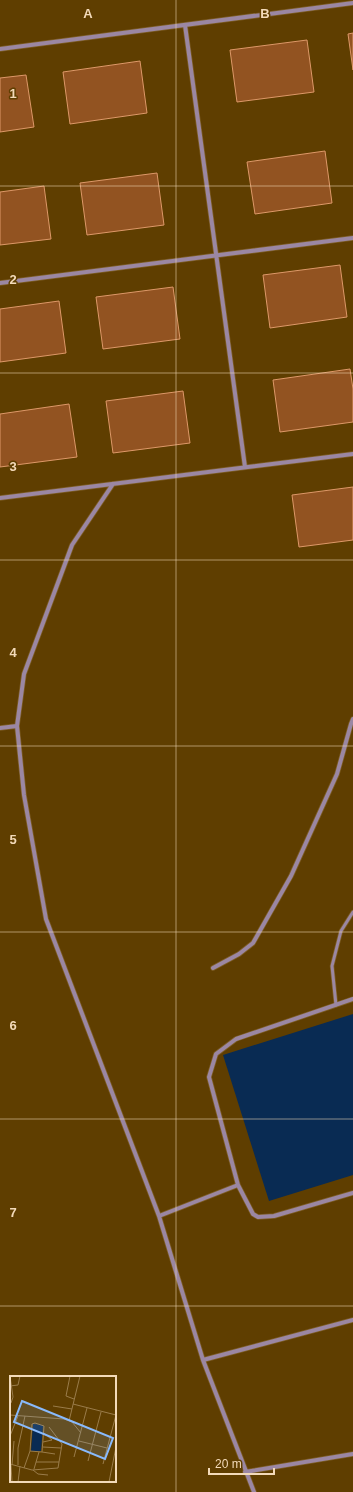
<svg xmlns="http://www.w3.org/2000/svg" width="353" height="1492" font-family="Helvetica,sans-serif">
<rect width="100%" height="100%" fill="#5f3e00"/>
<path fill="#092b53" d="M353 1014V1175L269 1201 223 1055Z"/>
<path fill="#925321" stroke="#dd9868" d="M353 33V70L348 34Z
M307 40 314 92 237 102 230 50Z
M140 61 147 113 70 124 63 72Z
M26 75 34 127 0 132V78Z
M325 151 332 203 255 214 247 162Z
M157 173 164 225 87 235 80 183Z
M44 186 51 239 0 245V192Z
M340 265 347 317 270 328 263 275Z
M173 287 180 339 103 349 96 297Z
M59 301 66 353 0 362V309Z
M350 369 353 389V422L280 432 273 380Z
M183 391 190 443 113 453 106 401Z
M69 404 77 457 0 467V414Z
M353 487V540L299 547 292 495Z"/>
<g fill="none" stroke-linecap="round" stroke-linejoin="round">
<g stroke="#7d5d25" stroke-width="4.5">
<path id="service" d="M336 1005 332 966 341 931 353 912"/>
</g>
<g stroke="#7d5d25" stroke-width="5.5">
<path id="minor" d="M185 25 245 467
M0 49 353 3
M0 283 353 238
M113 484 72 545 24 674 17 726 24 795 46 919 159 1216 203 1360 254 1492
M0 498 353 454
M0 728 17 726
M213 968 239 954 253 943 291 876 337 774 351 724 353 719
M353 999 236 1039 216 1054 209 1077 238 1185 253 1214 258 1217 274 1216 353 1193
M159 1216 238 1185
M203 1360 353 1320
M245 1472 353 1454"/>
</g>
<use href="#service" stroke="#9b87a3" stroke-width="3"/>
<use href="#minor" stroke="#9b87a3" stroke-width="4"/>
</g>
<path fill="none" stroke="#f3dab9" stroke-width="1" stroke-opacity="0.55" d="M176 0V1492M0 186H353M0 373H353M0 560H353M0 746H353M0 932H353M0 1119H353M0 1306H353"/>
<g transform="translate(10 1376)">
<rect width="106" height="106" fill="#5f3e00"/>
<path d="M23 48 33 49 31 75H21Z" fill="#092b53"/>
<path fill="none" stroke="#9a7c4a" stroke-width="1" d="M0 0 3 21 1 27M60 0 56 20 64 23M0 10 8 9 10 0M63 28 106 39M43 30 62 33M0 39 54 43 62 46 71 57M59 45 70 0M25 47 34 50 32 76 20 75 22 48ZM0 60 8 40M69 65 97 72M33 66 42 64 34 57M33 71 51 72M32 76 45 78M64 81 77 32M78 85 91 36M26 86H49M0 88 22 94 48 92 52 68 39 51M93 88 106 39M1 89 2 106M2 89 4 65M8 89V72L15 40M14 92 20 75M24 93 29 76M23 94 28 98 38 99M8 106 10 90M99 106 106 71"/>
<path fill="#89bafc" fill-opacity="0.15" stroke="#89bafc" stroke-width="2" d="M12 25 103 62 95 83 4 46Z"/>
<rect width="106" height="106" fill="none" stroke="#f3dab9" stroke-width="2"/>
</g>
<g font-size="13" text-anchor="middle" font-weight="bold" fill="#f3dab9" stroke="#5f3e00" stroke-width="3" stroke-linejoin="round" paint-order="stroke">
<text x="88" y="18">A</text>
<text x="265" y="18">B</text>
<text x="13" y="98">1</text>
<text x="13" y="284">2</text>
<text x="13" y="471">3</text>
<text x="13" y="657">4</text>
<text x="13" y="844">5</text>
<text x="13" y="1030">6</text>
<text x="13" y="1217">7</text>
</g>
<path d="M209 1468v6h65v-6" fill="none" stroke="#f3dab9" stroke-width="2"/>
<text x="215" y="1468" font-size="12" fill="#f3dab9" stroke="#5f3e00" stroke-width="3" paint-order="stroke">20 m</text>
</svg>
